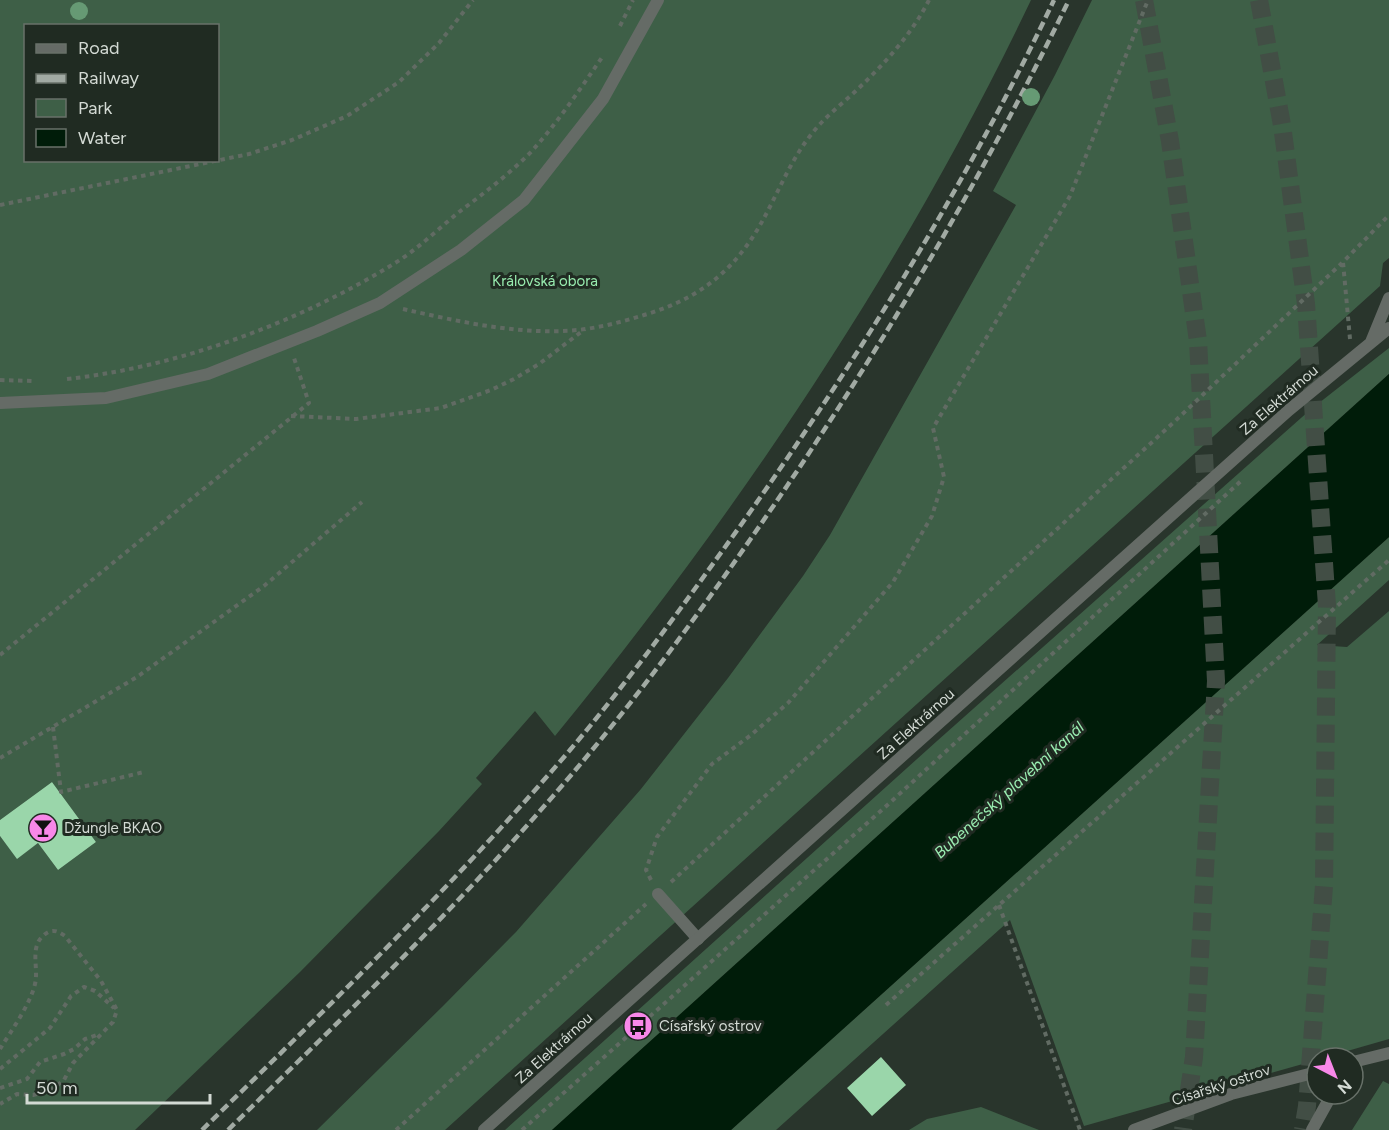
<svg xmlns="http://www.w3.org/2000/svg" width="1389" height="1130" font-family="Figtree,sans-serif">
<rect width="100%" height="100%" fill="#29352c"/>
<path fill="#3e5f47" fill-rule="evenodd" d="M0 0H1031C905 264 740 510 555 736L535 711 476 778 482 784 439 831 300 972 135 1130H0V836L17 858 38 843 58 870 96 842 52 782 0 820ZM26 26H218V160H26Z
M1092 0H1389V258L1383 263 1380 286 445 1130H317L443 1006 516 932 641 789 728 678 803 576 830 535 1016 205 993 191 1055 75Z
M1389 348V374L552 1130H505L937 741 1310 410Z
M1389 537V580L1317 645 1347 647 1389 611V1039L1323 1058H1317V1060L1084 1126 1010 920 776 1130H731Z
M1383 1081 1389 1084V1130H1352Z
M981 1107 1039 1130H909L927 1119Z"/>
<path fill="#001c09" d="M1389 374V537L731 1130H552Z"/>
<path fill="#9ad6aa" d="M52 782 96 842 58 870 38 843 17 859 0 836V820Z
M881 1057 906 1085 872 1116 847 1088Z"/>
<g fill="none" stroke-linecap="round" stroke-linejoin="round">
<path stroke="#424e45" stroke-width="18" stroke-dasharray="18 9" stroke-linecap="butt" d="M1144 0 1170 141 1198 341 1216 681 1194 1057 1183 1130
M1259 0 1282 125 1306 304 1327 606 1324 886 1307 1106 1303 1130"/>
<path stroke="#616b63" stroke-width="4" stroke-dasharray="4.5 4.5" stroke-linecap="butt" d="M620 26 633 0
M0 205 249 154 292 140 347 116 399 82 439 43 473 0
M403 309C461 322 526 337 586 329 606 326 625 321 644 315 682 304 716 285 741 253 770 218 782 172 810 136 825 116 845 102 862 85 887 61 913 32 929 0
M1350 339 1343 262 1389 215
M67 379C178 367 300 322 395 263 418 249 438 229 459 212 483 194 508 175 529 154 557 124 580 89 603 56
M0 380 33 381
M291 416 356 419 441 408 491 390 514 379 539 364 585 329
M0 655 309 403 294 358
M53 727 61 792 144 772
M0 758 137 677 264 586 362 502
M651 880 646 870 657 837 712 764 751 735 788 703 893 582 932 516 944 477 933 428 1070 196 1148 0
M671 882 1174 422 1342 263
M999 905 1080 1130
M886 1005 1389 560
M0 1049C11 1031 30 1005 35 984 39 968 29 947 44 935 52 928 58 931 65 936L101 981 117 1010 113 1022 73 1063 64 1080 50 1091 33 1095 17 1094 0 1104
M0 1069 50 1028 71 996 84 987 95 991 114 1008
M0 1088 27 1079 40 1062 64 1054 74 1049 85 1039 100 1034
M396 1130 646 904
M522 1130 883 809 1241 481"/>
<path stroke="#656b66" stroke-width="12" d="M658 894 698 939
M1353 1062 1389 1053
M1134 1130 1231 1094 1317 1072
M1312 1130 1332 1094"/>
<path stroke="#656b66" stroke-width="12" d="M1371 342 1389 298
M0 403 106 398 208 374 317 331 380 303 461 250 524 200 603 99 658 0
M484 1130 1289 410 1389 328"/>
<path stroke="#a1aaa3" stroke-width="4.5" stroke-dasharray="9 4.5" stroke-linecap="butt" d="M202 1130C328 1007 455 884 570 750 632 677 687 600 743 522 860 356 967 183 1054 0
M228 1130C350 1011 473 892 583 761 657 673 723 580 787 486 892 330 987 169 1069 0"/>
</g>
<g fill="#669a74">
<circle cx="79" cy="11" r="9"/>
<circle cx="1031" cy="97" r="9"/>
</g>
<defs>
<g id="bar-disc" transform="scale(1.5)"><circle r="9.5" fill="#f888e9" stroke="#202b22"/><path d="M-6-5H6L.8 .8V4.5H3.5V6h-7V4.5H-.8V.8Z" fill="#111"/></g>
<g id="bus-disc" transform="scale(1.5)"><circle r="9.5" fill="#f888e9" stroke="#202b22"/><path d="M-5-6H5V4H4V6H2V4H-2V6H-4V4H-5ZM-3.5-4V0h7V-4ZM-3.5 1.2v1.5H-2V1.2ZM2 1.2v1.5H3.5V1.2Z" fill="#111"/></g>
</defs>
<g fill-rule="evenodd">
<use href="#bar-disc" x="43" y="828"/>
<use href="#bus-disc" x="638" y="1026"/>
</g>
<g text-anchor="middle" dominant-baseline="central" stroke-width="6" stroke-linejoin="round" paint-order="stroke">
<g font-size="15" fill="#98ecaf" stroke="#202b22">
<text x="545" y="281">Královská obora</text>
</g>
<g font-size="15" fill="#d3dad4" stroke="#202b22">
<text transform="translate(1279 400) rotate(-41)">Za Elektrárnou</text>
<text transform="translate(916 724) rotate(-42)">Za Elektrárnou</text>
<text transform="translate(554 1048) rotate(-42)">Za Elektrárnou</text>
<text transform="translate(1221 1085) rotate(-18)">Císařský ostrov</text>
</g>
<g font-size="15" fill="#d3dad4" stroke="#202b22" text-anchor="start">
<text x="64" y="828">Džungle BKAO</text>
<text x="659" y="1026">Císařský ostrov</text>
</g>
<g font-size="16" font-style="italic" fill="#9beeb2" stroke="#202b22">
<text transform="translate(1009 790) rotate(-42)">Bubenečský plavební kanál</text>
</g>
</g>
<rect x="24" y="24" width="195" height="138" fill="#202b22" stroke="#687169" stroke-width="1.5"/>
<rect x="36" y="44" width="30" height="9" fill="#656b66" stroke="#687169" stroke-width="1.5"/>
<text x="78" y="54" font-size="18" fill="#d3dad4">Road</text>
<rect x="36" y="74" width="30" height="9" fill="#a1aaa3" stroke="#687169" stroke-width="1.5"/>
<text x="78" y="84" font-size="18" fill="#d3dad4">Railway</text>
<rect x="36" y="99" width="30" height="18" fill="#3e5f47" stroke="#687169" stroke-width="1.5"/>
<text x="78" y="114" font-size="18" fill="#d3dad4">Park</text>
<rect x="36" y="129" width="30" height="18" fill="#001c09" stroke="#687169" stroke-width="1.5"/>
<text x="78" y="144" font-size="18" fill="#d3dad4">Water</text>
<g transform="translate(1335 1076) rotate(138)"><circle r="28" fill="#202b22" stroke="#687169" stroke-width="1.5"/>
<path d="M0-4.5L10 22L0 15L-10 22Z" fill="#f888e9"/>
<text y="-9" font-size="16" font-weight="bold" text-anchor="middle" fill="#d3dad4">N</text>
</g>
<path d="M27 1094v9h183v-9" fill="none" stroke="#d3dad4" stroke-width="3"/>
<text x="36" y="1094" font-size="18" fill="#d3dad4" stroke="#202b22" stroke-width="4.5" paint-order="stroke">50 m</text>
</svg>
